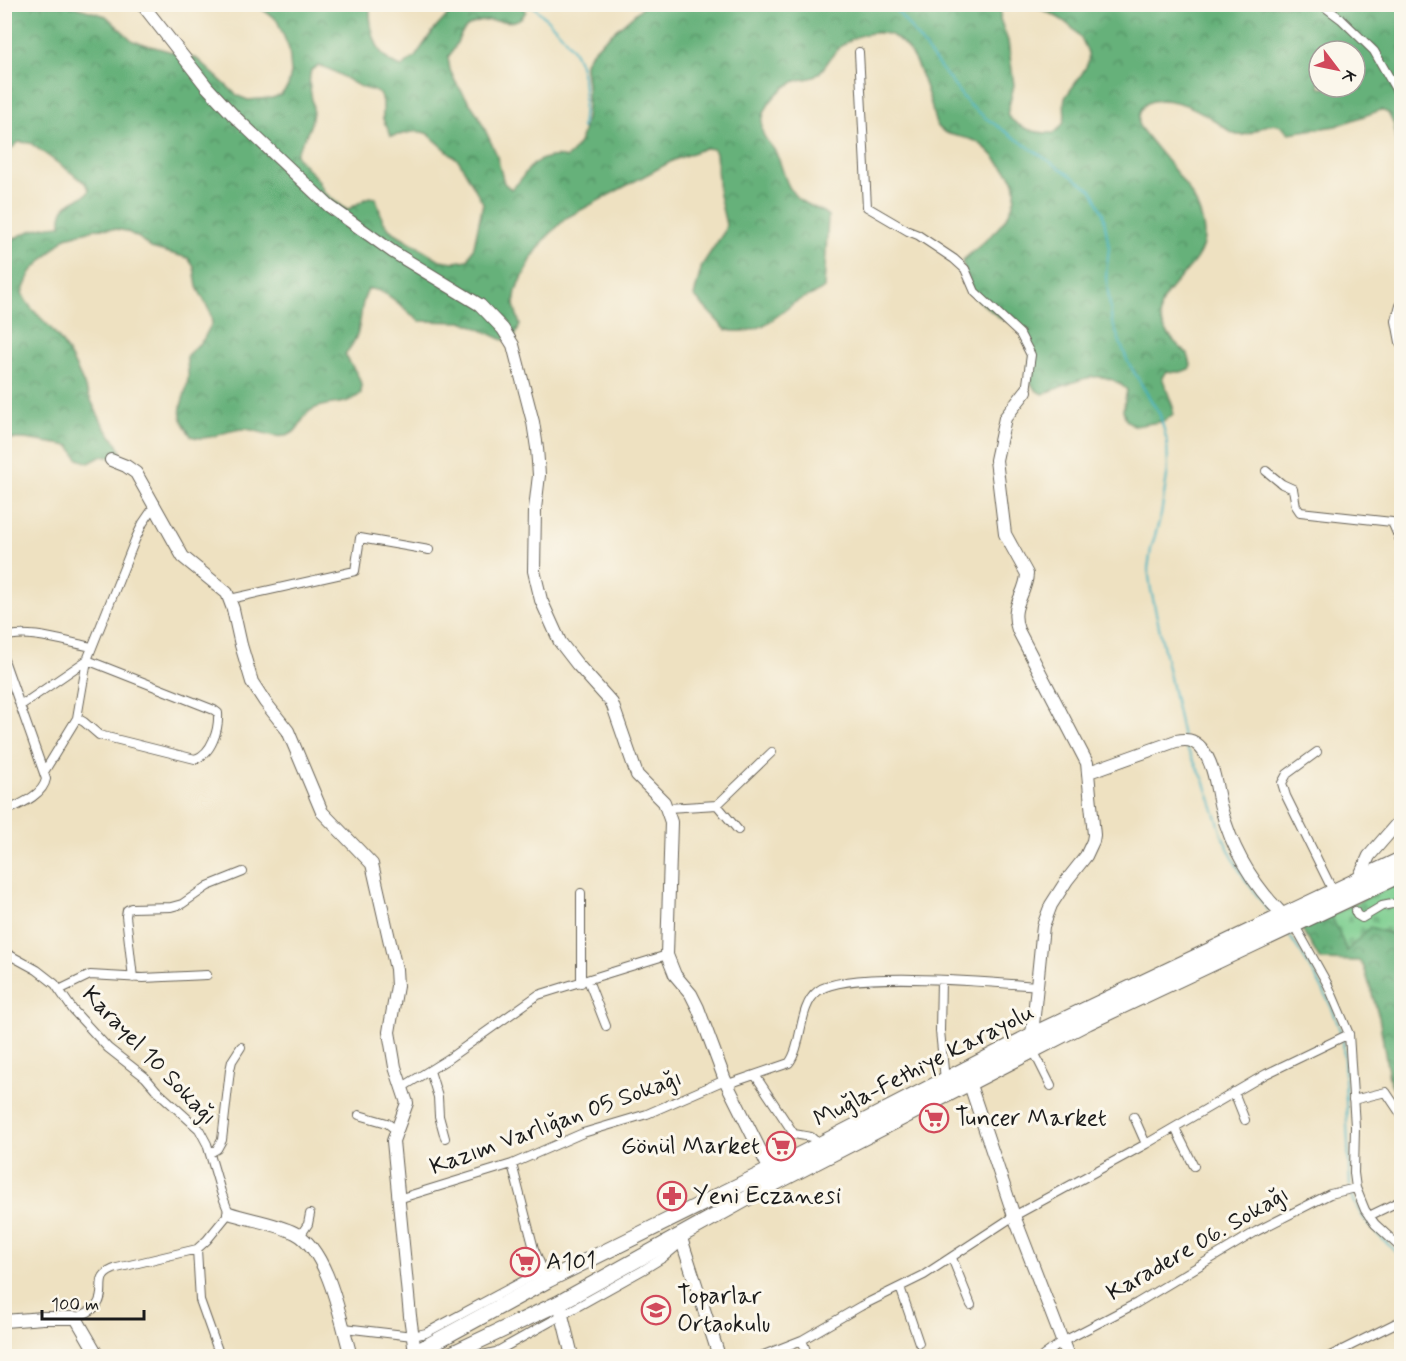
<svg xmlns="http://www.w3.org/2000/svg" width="1406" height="1361" font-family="Mynerve,sans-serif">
<defs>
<pattern id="forest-crowns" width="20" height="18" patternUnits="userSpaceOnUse" patternTransform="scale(1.5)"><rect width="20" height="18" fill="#66b17a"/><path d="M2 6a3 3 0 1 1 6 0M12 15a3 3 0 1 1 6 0" fill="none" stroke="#538f63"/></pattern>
<pattern id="cemetery-stones" width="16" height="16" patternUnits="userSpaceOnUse" patternTransform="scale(1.5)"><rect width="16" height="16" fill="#7dce8f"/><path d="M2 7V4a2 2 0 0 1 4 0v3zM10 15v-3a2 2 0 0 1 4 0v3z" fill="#6bb07b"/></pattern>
</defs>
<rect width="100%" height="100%" fill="#fbf7ec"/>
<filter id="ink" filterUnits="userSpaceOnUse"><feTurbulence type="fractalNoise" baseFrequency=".0167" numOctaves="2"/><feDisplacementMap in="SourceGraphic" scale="12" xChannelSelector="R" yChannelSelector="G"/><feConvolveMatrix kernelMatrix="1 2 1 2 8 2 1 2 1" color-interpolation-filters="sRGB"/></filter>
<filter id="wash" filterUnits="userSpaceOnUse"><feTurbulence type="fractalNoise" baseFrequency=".008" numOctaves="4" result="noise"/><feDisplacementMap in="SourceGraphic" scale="24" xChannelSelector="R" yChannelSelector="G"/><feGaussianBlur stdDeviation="1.35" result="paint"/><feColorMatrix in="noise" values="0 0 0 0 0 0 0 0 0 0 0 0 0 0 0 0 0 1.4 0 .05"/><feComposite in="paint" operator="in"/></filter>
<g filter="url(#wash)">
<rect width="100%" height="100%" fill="#eee1c1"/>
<path fill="url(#forest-crowns)" stroke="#41664b" stroke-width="1.5" fill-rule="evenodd" d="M5 5H69L106 16 133 41 197 59 238 96 248 100 272 98 281 95 288 86 291 73 289 49 277 20 256 5H370C369 28 376 61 402 67L415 57 433 31 457 5H524L526 11C518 29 499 18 483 21 455 26 462 43 448 57L450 70 456 83 478 115 496 153 504 183 511 189C519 184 521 178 527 171 536 159 552 154 566 158 587 144 588 109 587 86 587 79 584 70 585 63 589 48 631 20 644 5H1006L1001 10 1000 19 1008 41 1014 85 1007 115C1018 128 1036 134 1054 133 1071 120 1062 114 1065 98 1071 88 1085 72 1088 62 1089 57 1088 52 1086 48 1076 24 1055 15 1032 5H1401V185L1394 125 1388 113 1381 110 1336 126 1289 133C1286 131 1282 126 1278 125 1265 120 1250 140 1234 134 1228 131 1223 126 1218 123 1200 110 1176 97 1153 101 1140 104 1138 114 1139 126 1161 157 1204 194 1204 236 1204 274 1140 292 1166 331 1172 340 1179 347 1188 354L1191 365 1189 369 1181 372H1166L1162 377 1173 407V414L1165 421 1135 426 1126 420 1123 410 1127 390C1100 363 1072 384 1043 394 1022 387 1034 364 1030 347 1028 339 1023 331 1020 324L1001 319 973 296 962 261C982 243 1023 215 1014 182 1012 175 1005 169 1000 164 994 156 986 147 977 142 965 135 945 138 937 125 933 119 933 111 931 104 924 81 912 40 887 34 869 30 850 37 837 50 830 57 825 68 817 75 811 80 803 78 796 81 778 89 760 108 762 130 763 139 772 145 776 153 784 169 785 189 800 200 809 207 820 208 828 216L824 288C815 296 804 296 794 303 772 320 758 336 726 330L694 296 702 265 724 232 726 225 719 195 716 153 713 149 705 148 674 160 566 218 545 239 533 256 516 291 514 305 520 325 514 339 503 340 465 322 419 321C406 311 385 287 368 289 356 310 367 330 345 354 352 369 363 376 361 393 347 408 326 400 310 411 300 419 300 433 285 436 272 439 258 429 244 429 225 429 209 443 191 436 171 407 185 406 188 378 189 370 186 363 187 355L203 340 212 323 210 312 197 287 194 267 188 258 151 248 139 238 126 231 115 229 100 228 66 237 31 272 22 293C29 310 43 318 54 332 77 360 86 395 104 426 110 436 122 445 121 457L118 459 102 456 89 463 78 459 70 446 25 439H5V245C22 232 39 226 61 225 59 202 74 203 88 193L89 189 84 182 30 143 19 142 5 154ZM1319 51H1355V87H1319ZM318 66C335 68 348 83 364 88 370 90 377 90 381 96 385 102 382 112 383 119 385 125 389 130 391 136 405 135 414 128 428 134L459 161 483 203 474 246 468 260 454 262 440 260 390 230 383 221 376 198 369 197 347 210 324 192 318 180 297 157 296 153C305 138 313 126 313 108 312 92 307 86 311 70Z
M1331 915 1401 937V1095L1392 1086 1389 1078 1379 1017 1364 967 1359 961 1320 960 1300 926Z"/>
<path fill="url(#cemetery-stones)" stroke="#4c7556" stroke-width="1.5" d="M1401 881V937L1370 927 1347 951 1331 915Z"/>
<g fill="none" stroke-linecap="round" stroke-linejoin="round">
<path stroke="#45b2c1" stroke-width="2" d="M531 4C579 50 589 59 582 128
M892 4 968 104 987 119 1092 190 1103 213 1109 247 1106 276 1112 322 1128 362 1160 415 1167 441 1168 469 1161 515 1151 549 1148 569 1151 590 1183 737
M1185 745 1204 780 1224 840 1236 864 1245 879 1268 910
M1289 935C1310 966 1331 998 1341 1034
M1343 1039 1350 1186
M1351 1192C1359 1220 1381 1238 1402 1257"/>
</g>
</g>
<g filter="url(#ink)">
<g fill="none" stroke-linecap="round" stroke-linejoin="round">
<g stroke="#666156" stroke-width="10">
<path id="street" d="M1321 4 1341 19 1374 51 1402 100
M859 52 867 207 908 231 918 235 954 259 965 269 975 292 1020 334 1031 355 1026 391
M1266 471 1282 484 1293 489 1296 506 1300 512 1392 522 1402 545
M230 599 355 571 360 538 429 550
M4 638C24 628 70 643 92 647
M4 660 46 779C43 796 18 805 4 812
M20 706 87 660
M77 718 84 722 99 735 195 759C212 754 219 729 218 713L214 710 87 660
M1317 752 1287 774 1282 783 1286 796 1333 891
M44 772 77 718 87 660 135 540 143 523 154 507
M717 805 738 830
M668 808 717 805 772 752
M1355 911 1357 915 1362 918 1382 906 1402 902
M1294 924 1328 985 1349 1034 1355 1126 1354 1173 1356 1188 1365 1210 1375 1224 1402 1249
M4 952 37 970 55 984 73 1010 108 1048 145 1077 157 1091 199 1129 207 1144 221 1192 229 1213 207 1240 197 1249 117 1268C91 1276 108 1290 97 1305 92 1312 83 1314 76 1318
M133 978 126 916 127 910 131 908 171 907 182 904 208 886 243 872
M588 980 606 1026
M941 980 940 1031 945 1080
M581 983V893
M59 990 90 975 143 978 207 975
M1033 1050 1051 1086
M430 1071 438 1097 439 1116 445 1138
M755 1075 794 1134 811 1137 820 1145
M728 1084 789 1063C803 1045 798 1006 818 991 847 969 998 983 1038 986
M401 1088 448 1059 538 995 667 955
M1234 1092 1245 1120
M1353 1100 1386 1092 1402 1116
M359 1115 387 1123 396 1130
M1134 1117 1146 1144
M1175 1128 1194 1166
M210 1153 217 1149 222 1140 230 1070 232 1061 241 1047
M512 1164 534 1249 545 1275
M398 1199 512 1164 583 1133 647 1114 725 1080
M1369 1216 1402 1200
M300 1236 308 1224 310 1214
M197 1249 200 1300 220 1356
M952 1258 971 1305
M900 1287 919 1343
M344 1328 413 1336 426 1333 542 1271
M802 1340 808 1356
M478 1356 496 1352 643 1270 664 1257 682 1242
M761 1356 802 1340 861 1306 924 1275 1014 1216 1146 1144 1266 1074 1349 1034
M1043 1356 1062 1342 1137 1303 1257 1231 1330 1194 1356 1188
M1330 1356 1402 1320"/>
</g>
<g stroke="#666156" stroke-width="14">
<path id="secondary" d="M142 4 207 87 234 116 329 206 393 252 480 305 503 329 513 345 533 422 537 448 539 475 535 509 534 571 541 600 560 642 577 664 612 703 637 775 664 802 671 822 667 955 675 975 691 994 698 1008 725 1080 770 1170
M1402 306 1398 321 1402 342
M1026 391 1005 418 996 460 1005 534 1027 574C1026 596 1009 605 1018 630L1087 763 1094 835 1093 841 1086 856 1067 880 1051 905 1043 926 1032 1035
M111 460 126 466 136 473 183 557 227 593 233 609 241 645 252 682 265 702 288 731 322 812 372 864 396 969 397 986 389 1032 395 1067 407 1103 393 1141 410 1316 415 1353
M1089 772 1176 741C1186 739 1193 739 1201 748 1215 764 1216 789 1221 808 1232 850 1253 885 1283 915
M1359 878 1369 856 1402 818
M969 1082 1014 1216 1068 1356
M229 1213C250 1220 275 1223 295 1233 329 1250 341 1323 351 1356
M680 1235 719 1356
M559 1303 572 1356
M4 1321 43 1318H76L98 1356"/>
</g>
<g stroke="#666156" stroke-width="17">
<path id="highway" d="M409 1356 548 1280 770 1170 1032 1035 1402 859
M447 1356 559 1303 773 1184 1088 1022 1402 874"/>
</g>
<use href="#street" stroke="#fff" stroke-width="8"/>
<use href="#secondary" stroke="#fff" stroke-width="12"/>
<use href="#highway" stroke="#fff" stroke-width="15"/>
</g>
</g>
<defs>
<g id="supermarket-ring" transform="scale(1.5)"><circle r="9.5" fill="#fbf7ec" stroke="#d1495b" stroke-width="1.5"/><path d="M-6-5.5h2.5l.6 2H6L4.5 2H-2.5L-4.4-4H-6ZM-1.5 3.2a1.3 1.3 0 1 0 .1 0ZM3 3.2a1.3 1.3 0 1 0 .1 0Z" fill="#d1495b"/></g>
<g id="pharmacy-ring" transform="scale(1.5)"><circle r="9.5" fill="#fbf7ec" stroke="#d1495b" stroke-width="1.5"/><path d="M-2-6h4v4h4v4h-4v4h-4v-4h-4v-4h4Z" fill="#d1495b"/></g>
<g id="school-ring" transform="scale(1.5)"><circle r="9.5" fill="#fbf7ec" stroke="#d1495b" stroke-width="1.5"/><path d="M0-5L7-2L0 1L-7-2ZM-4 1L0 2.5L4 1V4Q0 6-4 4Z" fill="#d1495b"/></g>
</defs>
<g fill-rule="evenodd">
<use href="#supermarket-ring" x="934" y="1118"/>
<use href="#supermarket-ring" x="781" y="1146"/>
<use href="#pharmacy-ring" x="672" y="1196"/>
<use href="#supermarket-ring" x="525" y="1262"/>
<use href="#school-ring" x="656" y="1310"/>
</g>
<g text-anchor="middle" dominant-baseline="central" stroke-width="6" stroke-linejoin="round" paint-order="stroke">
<g font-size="24" fill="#1c1c1c" stroke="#fbf7ec">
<text transform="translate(149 1056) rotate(46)">Karayel 10 Sokağı</text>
<text transform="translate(924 1066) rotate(-27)">Muğla-Fethiye Karayolu</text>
<text transform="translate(556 1123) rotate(-20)">Kazım Varlığan 05 Sokağı</text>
<text transform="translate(1198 1244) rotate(-30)">Karadere 06. Sokağı</text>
</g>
<g font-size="24" fill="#1c1c1c" stroke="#fbf7ec" text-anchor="start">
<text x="955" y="1118">Tuncer Market</text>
<text x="760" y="1146" text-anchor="end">Gönül Market</text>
<text x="693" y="1196">Yeni Eczanesi</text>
<text x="546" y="1262">A101</text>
<text x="677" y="1296">Toparlar<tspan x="677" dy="28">Ortaokulu</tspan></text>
</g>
</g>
<rect width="1406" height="1361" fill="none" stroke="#fbf7ec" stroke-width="24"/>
<g transform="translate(1337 69) rotate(122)"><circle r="28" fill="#fbf7ec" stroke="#a29f99" stroke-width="1.5"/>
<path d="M0-4.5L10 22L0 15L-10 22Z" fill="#d1495b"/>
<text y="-9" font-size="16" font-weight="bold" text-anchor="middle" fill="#1c1c1c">K</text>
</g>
<path d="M42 1310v9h102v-9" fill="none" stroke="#1c1c1c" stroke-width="3"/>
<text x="51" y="1310" font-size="18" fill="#1c1c1c" stroke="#fbf7ec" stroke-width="4.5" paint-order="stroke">100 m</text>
</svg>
